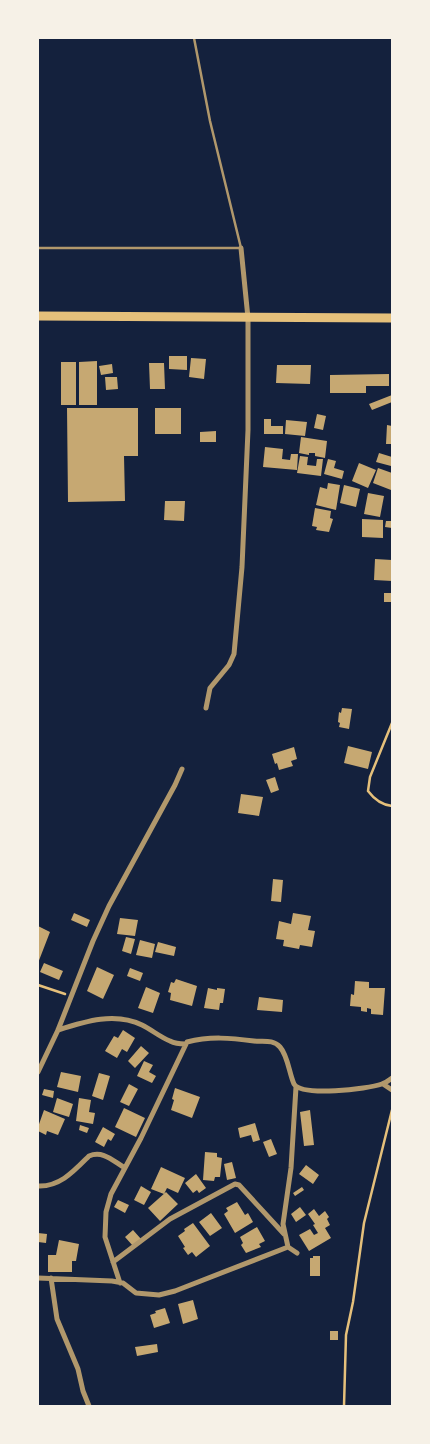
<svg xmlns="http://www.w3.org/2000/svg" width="430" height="1444" font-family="Figtree,sans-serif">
<rect width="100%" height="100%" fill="#14213d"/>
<path fill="#c6a872" d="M169 356H187V370L169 369Z
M191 358 206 359 204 379 189 377Z
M97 361V405H79V362Z
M61 362H76V405H61Z
M149 363H164L165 389H150Z
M112 364 113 373 101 375 99 366Z
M277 365H311L310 384 276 383Z
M389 374V386H366V393H330V375Z
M105 377H117L118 389 106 390Z
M392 395V402L372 410 369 404Z
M67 408H138V456H124L125 501 68 502Z
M155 408H181V434H155Z
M317 414 326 416 323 430 314 428Z
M264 419H271V426H283V434H264Z
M286 420 307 422 305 436 285 434Z
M387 425 392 426V444H386Z
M216 431V442H200V432Z
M301 437 327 441 325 458 315 456V453H309V455L299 453Z
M265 447 283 449 282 459 290 460 291 454H298L297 470 263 467Z
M379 453 392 457 391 466 376 462Z
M300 456 308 457 307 465 316 466 317 459H323L321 476 297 473Z
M328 459 336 461 334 468 344 471 342 479 324 474Z
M359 463 376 470 368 488 352 481Z
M378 468 392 473 391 490 373 483Z
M328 483 340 485 336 510 316 505 320 487 327 489Z
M344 485 360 489 356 507 340 503Z
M368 493 384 496 380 517 364 514Z
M165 501H185L184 521 164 520Z
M315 508 331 511 330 518 333 519 329 532 316 530 317 527 312 526Z
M362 519 383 520V538L362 537Z
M386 521H392V528L385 527Z
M375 559 392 560V581L374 580Z
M384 593H392V602H384Z
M342 708 352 709 349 729 339 727 340 723 338 722 339 712 341 713Z
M348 746 372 752 368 769 344 763Z
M294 747 297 759 291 761 293 766 279 770 277 763 275 764 272 754Z
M275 777 279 790 271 793 266 780Z
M241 794 263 797 259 816 238 813Z
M273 879 283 880 281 902 271 901Z
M74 913 90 920 87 927 71 920Z
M293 913 311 916 308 930 315 931 312 947 300 945 299 949 283 946 284 940 276 939 279 921 291 924Z
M120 918 138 920 135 936 117 934Z
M38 926 50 932 38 963Z
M126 937 135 939 131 954 122 951Z
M140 940 155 944 152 958 136 955Z
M158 942 176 947 174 956 155 952Z
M44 963 63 971 59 980 40 972Z
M97 967 114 975 103 999 87 991Z
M130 968 143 973 140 981 127 976Z
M176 979 197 986 192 1006 170 1000 171 993 168 992 171 982 174 983Z
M355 981 369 982V988H385L383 1015 371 1014V1009L367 1008V1012L361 1011V1007L350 1006 351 994 354 995Z
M146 987 160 993 153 1013 138 1008Z
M208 988 217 990V988L225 989 223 1003H220L219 1010 204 1008Z
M259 997 283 1000 282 1012 257 1010Z
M123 1030 135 1038 127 1052 122 1049 117 1058 105 1051 114 1036 118 1038Z
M141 1046 149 1053 135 1068 128 1061Z
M144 1061 153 1065 149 1072 156 1076 152 1083 137 1076Z
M61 1072 81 1076 78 1092 57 1087Z
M99 1073 110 1076 103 1100 92 1096Z
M129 1084 138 1089 129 1106 120 1102Z
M175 1088 200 1097 192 1118 171 1110 174 1100 172 1099Z
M44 1089 54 1091 53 1098 42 1095Z
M57 1098 73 1104 69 1117 53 1112Z
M79 1098 91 1100 89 1112 95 1113 93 1124 76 1121Z
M124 1108 145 1118 136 1137 115 1127Z
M44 1110 65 1119 58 1135 47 1131 46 1135 38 1131V1127Z
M310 1110 314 1145 304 1146 300 1112Z
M255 1123 260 1140 253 1142 251 1135 240 1138 238 1128Z
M80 1125 89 1128 87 1133 79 1130Z
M103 1127 115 1134 111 1141 108 1139 104 1147 95 1142Z
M271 1139 277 1154 269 1157 263 1142Z
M205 1152 217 1153V1157L222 1158 220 1177H215L214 1181 203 1180Z
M232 1162 236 1178 227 1180 224 1164Z
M306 1165 319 1175 313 1184 299 1174Z
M161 1167 185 1178 178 1193 167 1188 164 1194 151 1189Z
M196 1174 206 1188 199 1193 197 1190 193 1193 185 1183Z
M141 1186 151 1192 144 1205 134 1200Z
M302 1187 304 1190 295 1196 293 1193Z
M166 1192 178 1204 160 1221 148 1208Z
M118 1200 129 1205 125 1213 114 1207Z
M237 1202 245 1215 248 1213 253 1222 235 1233 224 1214 228 1211 226 1208Z
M300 1207 306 1215 296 1222 291 1214Z
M314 1209 319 1216 325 1211 329 1217 327 1219 330 1225 325 1228 331 1238 309 1251 299 1235 310 1229 314 1235 318 1233 313 1225 315 1224 308 1214Z
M211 1213 222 1228 210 1236 199 1222Z
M193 1223 210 1246 196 1257 192 1252 188 1255 183 1248 185 1247 178 1236 185 1231 184 1229Z
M257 1227 265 1241 259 1244 261 1247 246 1253 241 1245 243 1243 240 1237Z
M133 1230 141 1239 133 1246 125 1237Z
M38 1233 47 1234 46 1243 38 1242Z
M59 1240 79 1244 76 1261H72V1272H48V1255H56Z
M313 1256H320V1276H310V1258H313Z
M193 1300 198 1319 183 1324 178 1304Z
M165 1308 170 1323 154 1328 150 1315 156 1313 155 1311Z
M330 1331H338V1340H330Z
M157 1344 158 1352 137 1356 135 1347Z"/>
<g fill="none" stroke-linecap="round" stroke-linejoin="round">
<path stroke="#e5c07b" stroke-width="2.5" d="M392 723 370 777 368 791C374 799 382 805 392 806
M38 985 65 994
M344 1406 346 1335 353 1302 364 1223 392 1110"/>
<path stroke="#b1986c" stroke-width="2.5" d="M38 248H241L210 121 194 38"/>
<path stroke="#b1986c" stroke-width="5" d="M206 708 210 688 229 665 234 654 242 567 248 430V318L241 248
M58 1030C86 1021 115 1012 142 1025 152 1030 160 1037 170 1041 174 1043 180 1044 185 1044
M38 1072 58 1030 93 941 109 906 175 785 182 769
M383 1084 392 1090
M296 1087 291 1168 283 1224 288 1247 297 1253
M38 1186C60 1187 74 1171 89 1156 103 1150 113 1161 125 1168
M113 1262 170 1219 235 1184 239 1185 284 1234
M38 1278 112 1281 123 1283 136 1293 159 1295 175 1291 288 1247
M51 1278 57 1319 78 1369 83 1391 89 1406
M120 1283 105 1237 106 1212 111 1194 141 1138 187 1042C210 1036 231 1038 254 1041 263 1042 273 1039 280 1047 288 1056 289 1073 294 1084 302 1097 367 1089 382 1084 386 1083 389 1080 392 1078"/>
<path stroke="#e5c07b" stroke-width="9" d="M38 316 392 318"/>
</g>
<rect width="430" height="1444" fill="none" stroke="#f6f1e7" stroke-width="78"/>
</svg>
